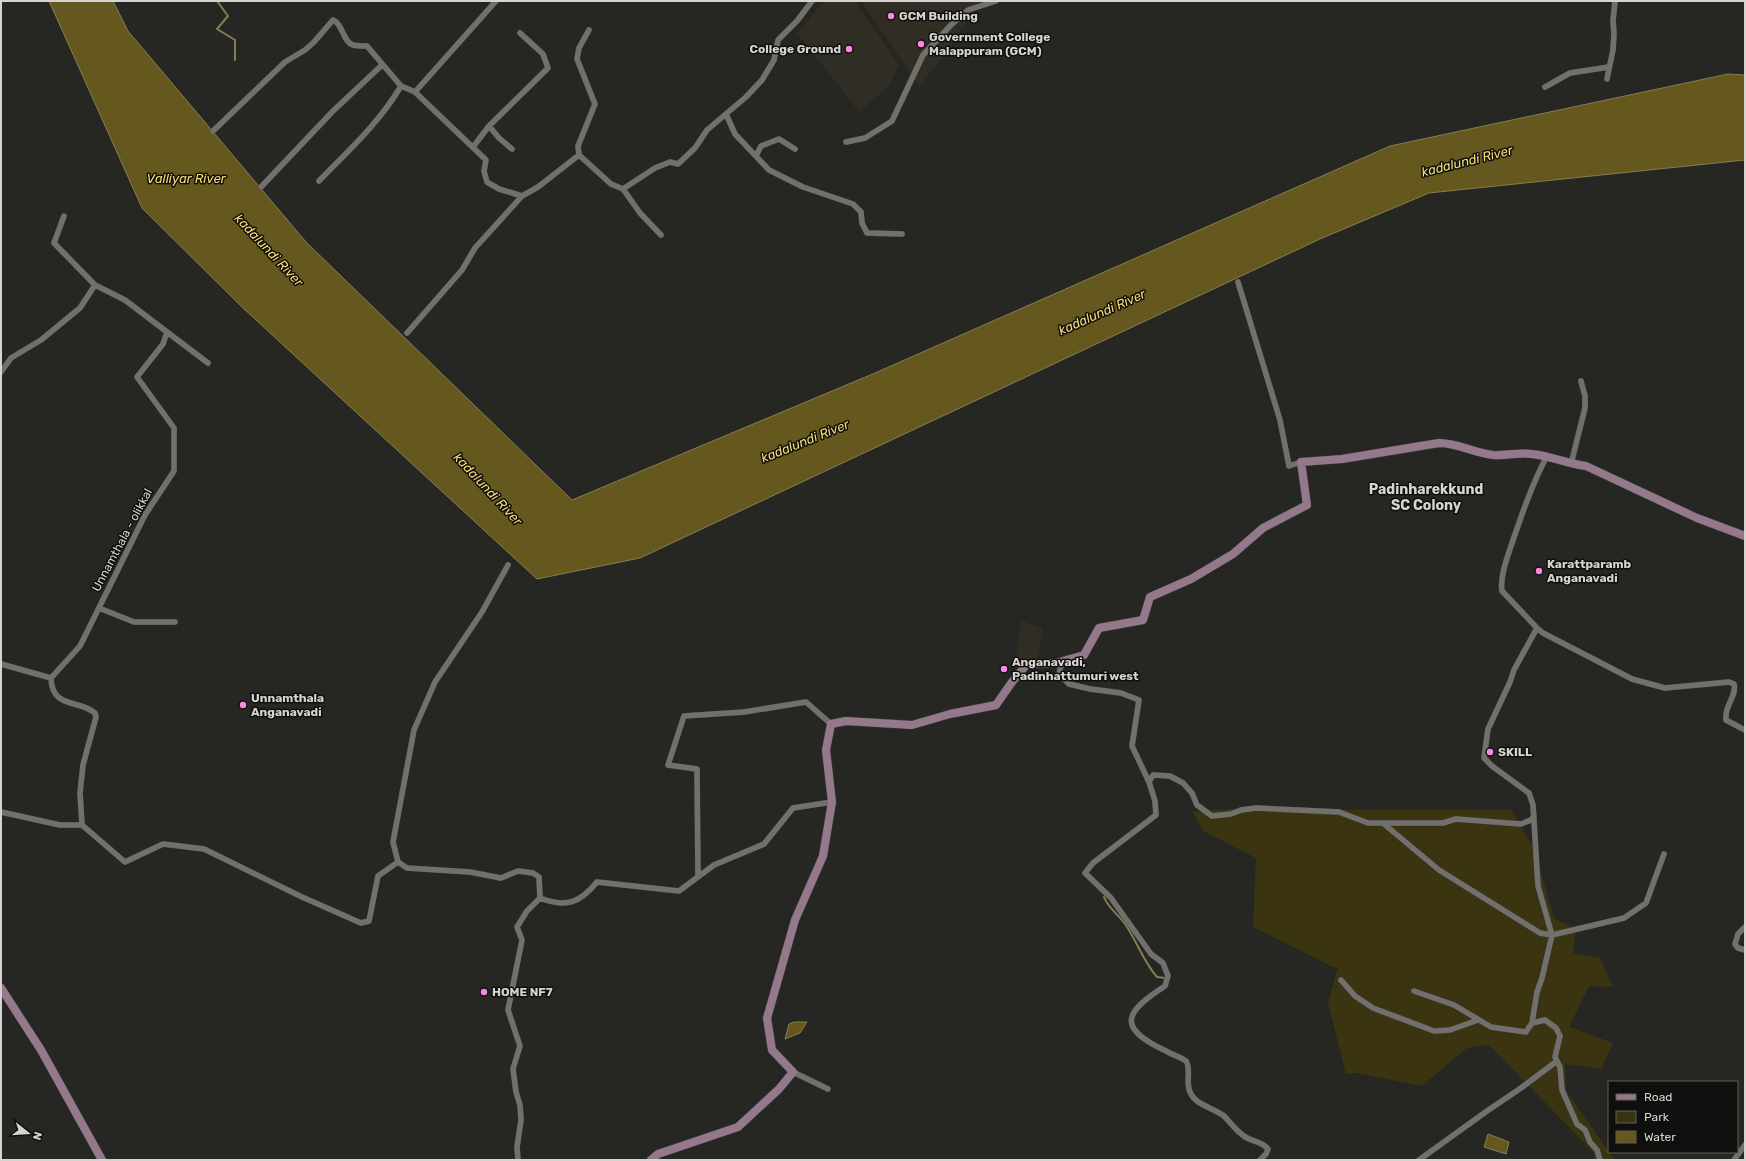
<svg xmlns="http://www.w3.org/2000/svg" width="1746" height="1161" font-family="Rubik,sans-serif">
<rect width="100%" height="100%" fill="#262622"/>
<path fill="#302e24" d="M824 1H855L899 65 889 86 859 112 797 33Z
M861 1H982L920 87Z
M1021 620 1043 629 1038 661 1015 664Z"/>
<path fill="#3b3411" d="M1229 809 1511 810 1534 848 1554 918 1576 929 1573 953 1600 958 1613 987 1589 986 1569 1027 1613 1043 1601 1069 1565 1064 1566 1091 1615 1160H1594V1153L1489 1045 1467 1048 1422 1086 1357 1073 1346 1074 1328 1003 1338 967H1333L1253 927 1256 858 1203 831 1193 812Z"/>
<path fill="#65581e" stroke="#877d54" d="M49 1H113L128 31 306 242 572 500 875 373 1390 146 1728 74 1745 75V160L1429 193 1320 239 640 558 537 579 243 308 142 208Z
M794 1022H807L800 1033 785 1039 789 1024Z
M1488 1134 1509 1142 1506 1154 1484 1147Z"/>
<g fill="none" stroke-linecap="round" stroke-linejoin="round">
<path stroke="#877d54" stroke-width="2" d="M217 1 228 16 217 29 235 40V60
M1104 897C1108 908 1118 914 1125 924 1137 941 1143 961 1157 977L1165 978"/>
<g stroke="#42423e" stroke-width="6">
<path id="street" d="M1607 79 1613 50 1614 34 1613 21 1615 1
M1545 87 1570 73 1609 67
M415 92 496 1
M726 114 735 134 769 170 803 187 853 204 861 212 862 223 867 233 902 234
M489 126 499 138 512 149
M213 131 285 62 305 50 314 42 333 20C343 24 343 42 353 45 357 46 363 46 367 46L401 86 415 92 486 160 484 171 487 182 499 189 522 196 538 187 579 155 611 184 623 189 655 168 670 162 678 164 695 148 707 130 746 97 762 80 774 60 778 40 797 21 812 1
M846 142 865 138 892 121 923 55 951 25 968 10 996 1
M473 147 489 126 548 68 543 54 520 33
M579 155 578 146 595 104 577 59 579 48 589 30
M756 156 761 146 779 139 795 149
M319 181C348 151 380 122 401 86
M261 187 333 111 382 65
M623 189 640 213 661 235
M1238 282 1280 420 1289 466 1301 462
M167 332 208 363
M407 333 462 270 475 248 522 196
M1 372 11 358 41 340 80 308 95 285 54 243 64 216
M1571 464 1585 408V396L1581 381
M508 565 482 612 435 682 414 730 393 842 398 862 407 868 470 872 501 878 518 871 533 873 539 877 540 898
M99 608 134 622H175
M1537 628 1543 633 1632 679 1665 688 1729 682 1734 684C1737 697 1724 705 1726 720L1745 730
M1062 661 1059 674 1069 684 1090 689 1121 693 1139 700 1132 746 1149 782 1155 801 1156 815 1093 863 1085 873 1111 898 1151 954 1163 963 1168 976 1165 986C1123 1013 1117 1028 1166 1051 1173 1055 1180 1057 1186 1061 1193 1071 1181 1088 1197 1101 1205 1107 1216 1110 1224 1116 1231 1123 1236 1131 1244 1136 1252 1142 1262 1141 1268 1149L1266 1154 1260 1160
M1 664 51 678
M1149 782 1153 775 1170 776 1183 783 1192 793 1197 805 1212 816 1231 814 1241 810 1256 808 1339 812 1368 823H1443L1456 819 1521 824 1531 820 1534 816
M1 812 60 825H82L125 862 163 844 204 849 302 897 361 923 369 921 378 876 398 862
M1384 824 1439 870 1540 933 1552 935 1624 918 1646 903 1664 854
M82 825 80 793 83 765 96 717 95 713C78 699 52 709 51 678L80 646 145 515 174 471V428L137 377 163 344 167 332 125 300 95 285
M698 877 697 769 668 765 684 716 744 712 806 702 831 724
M1745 927 1738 934 1735 944 1738 948 1745 950
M1341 980 1355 996 1373 1008 1434 1031 1450 1030 1478 1020
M1414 991 1454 1005 1491 1027 1526 1032 1532 1023 1537 992 1542 978 1552 935 1538 886 1533 805 1529 793 1492 766 1484 758 1488 729 1510 682 1514 670 1537 628 1502 591C1500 578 1506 561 1510 549 1521 517 1531 486 1547 456
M1532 1023 1545 1020 1556 1028 1560 1036 1555 1057 1560 1067 1562 1090 1577 1124 1585 1130 1590 1142 1597 1150 1600 1160
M793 1072 828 1089
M518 1160 517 1147 521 1120 520 1105 516 1092 513 1069 520 1046 508 1010 522 940 517 927 527 911 540 898C566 908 580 903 597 882L679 891 714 865 764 844 793 808 832 802
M1419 1160 1487 1111 1521 1088 1557 1061
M1734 1160 1745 1145"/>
</g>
<g stroke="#42423e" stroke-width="9">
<path id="secondary" d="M1 988 41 1050 102 1160
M651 1160 658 1154 738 1127 779 1089 793 1072 772 1050 767 1018 795 920 823 856 832 802 826 750 831 724 846 721 912 725 950 714 996 705 1012 682 1027 664 1056 663 1084 655 1099 628 1143 620 1150 597 1191 579 1233 554 1263 528 1307 505 1301 462 1342 459 1439 443C1458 443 1474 453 1493 455 1506 456 1519 452 1532 454 1551 456 1568 464 1586 466L1697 518 1745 536"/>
</g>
<use href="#street" stroke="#71706c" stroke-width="5.5"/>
<use href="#secondary" stroke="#94788b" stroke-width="8"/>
</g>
<g fill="#fc86e3" stroke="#0f0f0d" stroke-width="1.5">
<circle cx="891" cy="16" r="4"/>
<circle cx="921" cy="44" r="4"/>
<circle cx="849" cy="49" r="4"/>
<circle cx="1539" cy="571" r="4"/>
<circle cx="1004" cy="669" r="4"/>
<circle cx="243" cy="705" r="4"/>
<circle cx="1490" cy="752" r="4"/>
<circle cx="484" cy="992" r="4"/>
</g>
<g text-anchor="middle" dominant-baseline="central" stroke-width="3" stroke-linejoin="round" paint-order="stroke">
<g font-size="12" font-weight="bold" fill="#d5d4d1" stroke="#0f0f0d" text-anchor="start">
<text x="899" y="16">GCM Building</text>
<text x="929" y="37">Government College<tspan x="929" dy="14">Malappuram (GCM)</tspan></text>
<text x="841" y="49" text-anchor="end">College Ground</text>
<text x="1547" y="564">Karattparamb<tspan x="1547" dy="14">Anganavadi</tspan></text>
<text x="1012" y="662">Anganavadi,<tspan x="1012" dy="14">Padinhattumuri west</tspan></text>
<text x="251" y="698">Unnamthala<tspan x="251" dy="14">Anganavadi</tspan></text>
<text x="1498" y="752">SKILL</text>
<text x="492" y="992">HOME NF7</text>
</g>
<g font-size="12" fill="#d5d4d1" stroke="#0f0f0d">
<text transform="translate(122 540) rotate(-62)">Unnamthala - olikkal</text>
</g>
<g font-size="13" font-style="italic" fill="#f6df77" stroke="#0f0f0d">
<text transform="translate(1467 161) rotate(-14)">kadalundi River</text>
<text x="186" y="178">Valliyar River</text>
<text transform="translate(269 250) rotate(47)">kadalundi River</text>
<text transform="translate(1102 312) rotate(-24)">kadalundi River</text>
<text transform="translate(805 441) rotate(-22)">kadalundi River</text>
<text transform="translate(488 489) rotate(47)">kadalundi River</text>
</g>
<g font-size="14" font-weight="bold" fill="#d5d4d1" stroke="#0f0f0d">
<text x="1426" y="489">Padinharekkund<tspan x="1426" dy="16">SC Colony</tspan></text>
</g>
</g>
<rect width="1746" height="1161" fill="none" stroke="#d5d4d1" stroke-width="4"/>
<rect x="1608" y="1081" width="130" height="72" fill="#0f0f0d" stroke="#5e5e5b"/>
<rect x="1616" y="1094" width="20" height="6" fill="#94788b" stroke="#5e5e5b"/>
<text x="1644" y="1101" font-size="12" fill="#d5d4d1">Road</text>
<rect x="1616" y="1111" width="20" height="12" fill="#3b3411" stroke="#5e5e5b"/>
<text x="1644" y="1121" font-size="12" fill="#d5d4d1">Park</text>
<rect x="1616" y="1131" width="20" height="12" fill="#65581e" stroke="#5e5e5b"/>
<text x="1644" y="1141" font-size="12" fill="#d5d4d1">Water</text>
<g transform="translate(28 1133) rotate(107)" stroke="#0f0f0d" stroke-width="3" paint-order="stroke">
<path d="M0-3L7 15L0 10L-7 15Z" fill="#d5d4d1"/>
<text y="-6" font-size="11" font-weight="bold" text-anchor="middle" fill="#d5d4d1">N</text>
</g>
</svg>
